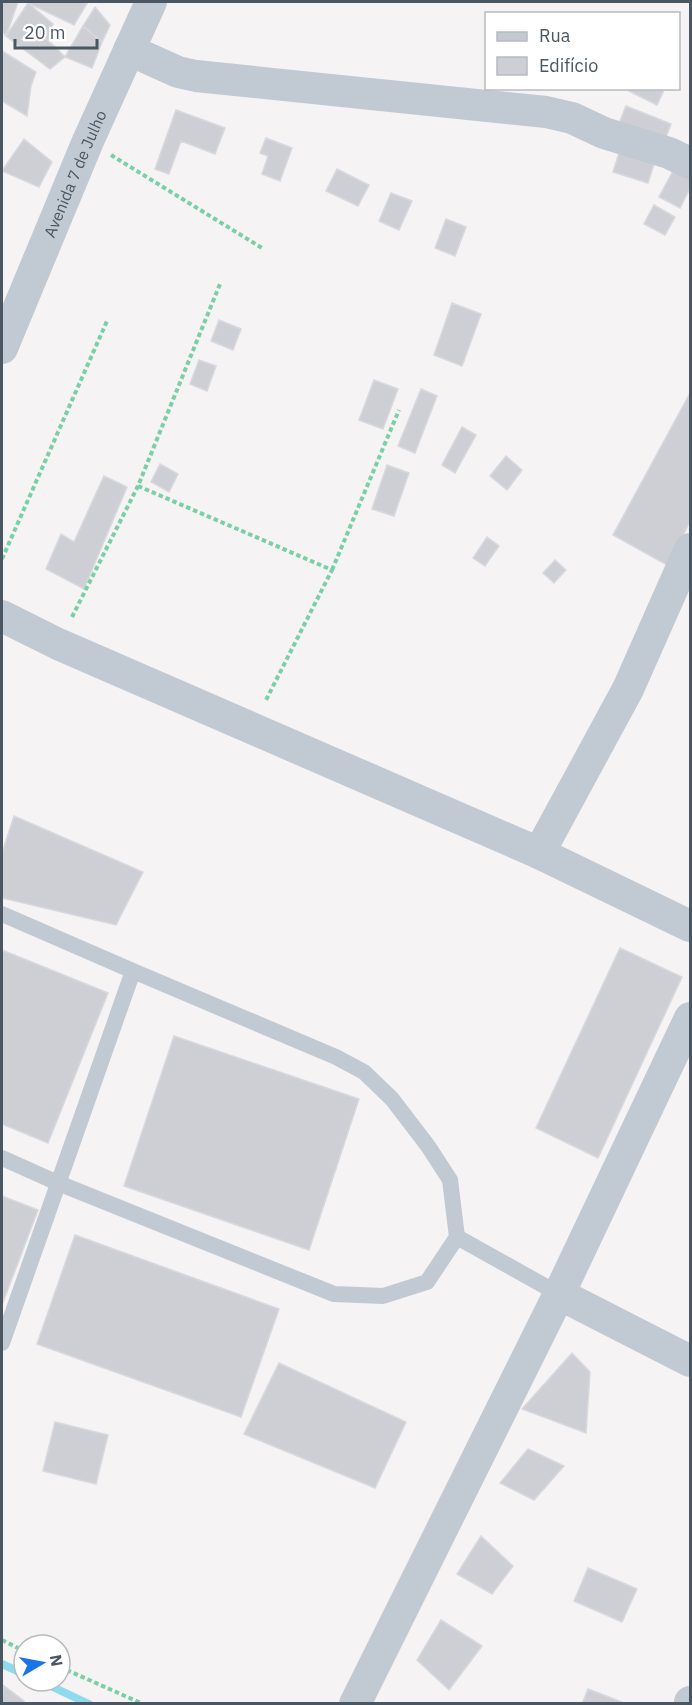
<svg xmlns="http://www.w3.org/2000/svg" width="692" height="1705" font-family="'IBM Plex Sans',sans-serif">
<rect width="100%" height="100%" fill="#f5f3f3"/>
<g fill="none" stroke-linecap="round" stroke-linejoin="round">
<path stroke="#90daee" stroke-width="8" d="M2 1664 24 1674
M40 1681 89 1704"/>
</g>
<path fill="#cdcfd5" stroke="#d7d9de" stroke-width="1.5" d="M2 2H18L6 36 2 31Z
M26 2H88L74 25Z
M28 3 53 24 48 40 65 57 50 69 6 36Z
M95 7 110 25 102 42 83 26Z
M83 26 102 42 92 68 65 57Z
M2 51 36 72 31 86 27 116 2 101Z
M630 88H665L657 105 629 91Z
M626 106 671 124 663 145 618 126Z
M176 110 225 128 215 154 181 141 169 174 155 169Z
M266 138 292 148 280 181 262 174 268 156 260 153Z
M24 139 52 162 39 187 2 171Z
M619 153 654 164 648 183 613 172Z
M337 169 369 185 358 206 326 191Z
M674 169 690 178V188L680 208 659 197Z
M391 193 412 201 399 230 379 221Z
M654 205 675 217 665 235 644 224Z
M446 219 466 227 455 256 435 248Z
M452 303 481 314 462 366 434 355Z
M219 320 241 329 233 350 211 341Z
M199 360 216 366 207 391 190 384Z
M374 380 398 389 383 429 359 420Z
M421 389 437 396 415 453 398 446Z
M690 393V522L667 565 613 535Z
M462 427 476 435 455 473 442 465Z
M506 456 522 470 507 490 490 476Z
M160 464 178 474 169 492 151 482Z
M387 465 409 473 394 516 372 509Z
M104 476 127 487 84 589 46 569 61 534 74 542Z
M487 537 499 546 485 566 473 558Z
M555 560 566 570 554 583 543 573Z
M14 816 143 872 116 925 2 898V853Z
M620 948 682 977 598 1158 536 1128Z
M2 950 108 993 48 1143 2 1124Z
M174 1036 359 1099 309 1250 124 1186Z
M2 1196 38 1210 2 1305Z
M75 1235 279 1309 241 1417 37 1344Z
M572 1353 590 1372 586 1433 522 1409Z
M279 1363 406 1422 375 1488 244 1434Z
M55 1422 108 1435 96 1484 43 1471Z
M528 1449 564 1466 534 1500 500 1483Z
M481 1536 513 1566 492 1594 457 1574Z
M588 1568 637 1589 622 1622 574 1601Z
M441 1620 482 1646 449 1690 417 1660Z
M3 1685 24 1701 22 1704H2Z
M588 1689 627 1704H582Z"/>
<g fill="none" stroke-linecap="round" stroke-linejoin="round">
<path stroke="#7ad0a6" stroke-width="4" stroke-dasharray="4.5 3" stroke-linecap="butt" d="M111 155 262 248
M138 486 332 570 265 702
M2 559 107 321
M332 570 399 410
M72 617 138 486 220 284
M2 1640 24 1651
M60 1667 143 1704"/>
<path stroke="#c1cad2" stroke-width="16" d="M2 914 133 971 2 1343
M133 971 336 1057 364 1072 392 1099 428 1146 450 1180 457 1237 559 1294
M2 1158 58 1183 334 1294 383 1296 427 1282 457 1237"/>
<g stroke="#c1cad2" stroke-width="32">
<path d="M129 50 178 72 196 76 546 112 572 118 604 133 669 153 690 163"/>
<path id="s1" d="M2 348 88 141 151 2"/>
<path d="M2 616 58 644 539 853 690 926"/>
<path d="M539 853 628 689 690 549"/>
<path d="M559 1294 690 1361"/>
<path d="M355 1704 559 1294 690 1018"/>
<path d="M690 1704V1702"/>
</g>
</g>
<g text-anchor="middle" dominant-baseline="central" stroke-width="6" stroke-linejoin="round" paint-order="stroke">
<g font-size="16" fill="#4a5661" stroke="#fff">
<text stroke="none"><textPath href="#s1" startOffset="189">Avenida 7 de Julho</textPath></text>
</g>
</g>
<rect width="692" height="1705" fill="none" stroke="#4a5661" stroke-width="6"/>
<rect x="485" y="12" width="195" height="78" fill="#ffffff" stroke="#b7bbc0" stroke-width="1.5"/>
<rect x="497" y="32" width="30" height="9" fill="#c1cad2" stroke="#b7bbc0" stroke-width="1.5"/>
<text x="539" y="42" font-size="18" fill="#4a5661">Rua</text>
<rect x="497" y="57" width="30" height="18" fill="#cdcfd5" stroke="#b7bbc0" stroke-width="1.5"/>
<text x="539" y="72" font-size="18" fill="#4a5661">Edifício</text>
<g transform="translate(42 1663) rotate(80)"><circle r="28" fill="#ffffff" stroke="#b7bbc0" stroke-width="1.5"/>
<path d="M0-4.5L10 22L0 15L-10 22Z" fill="#1a73e8"/>
<text y="-9" font-size="16" font-weight="bold" text-anchor="middle" fill="#4a5661">N</text>
</g>
<path d="M15 39v9h82v-9" fill="none" stroke="#4a5661" stroke-width="3"/>
<text x="24" y="39" font-size="18" fill="#4a5661" stroke="#ffffff" stroke-width="4.5" paint-order="stroke">20 m</text>
</svg>
